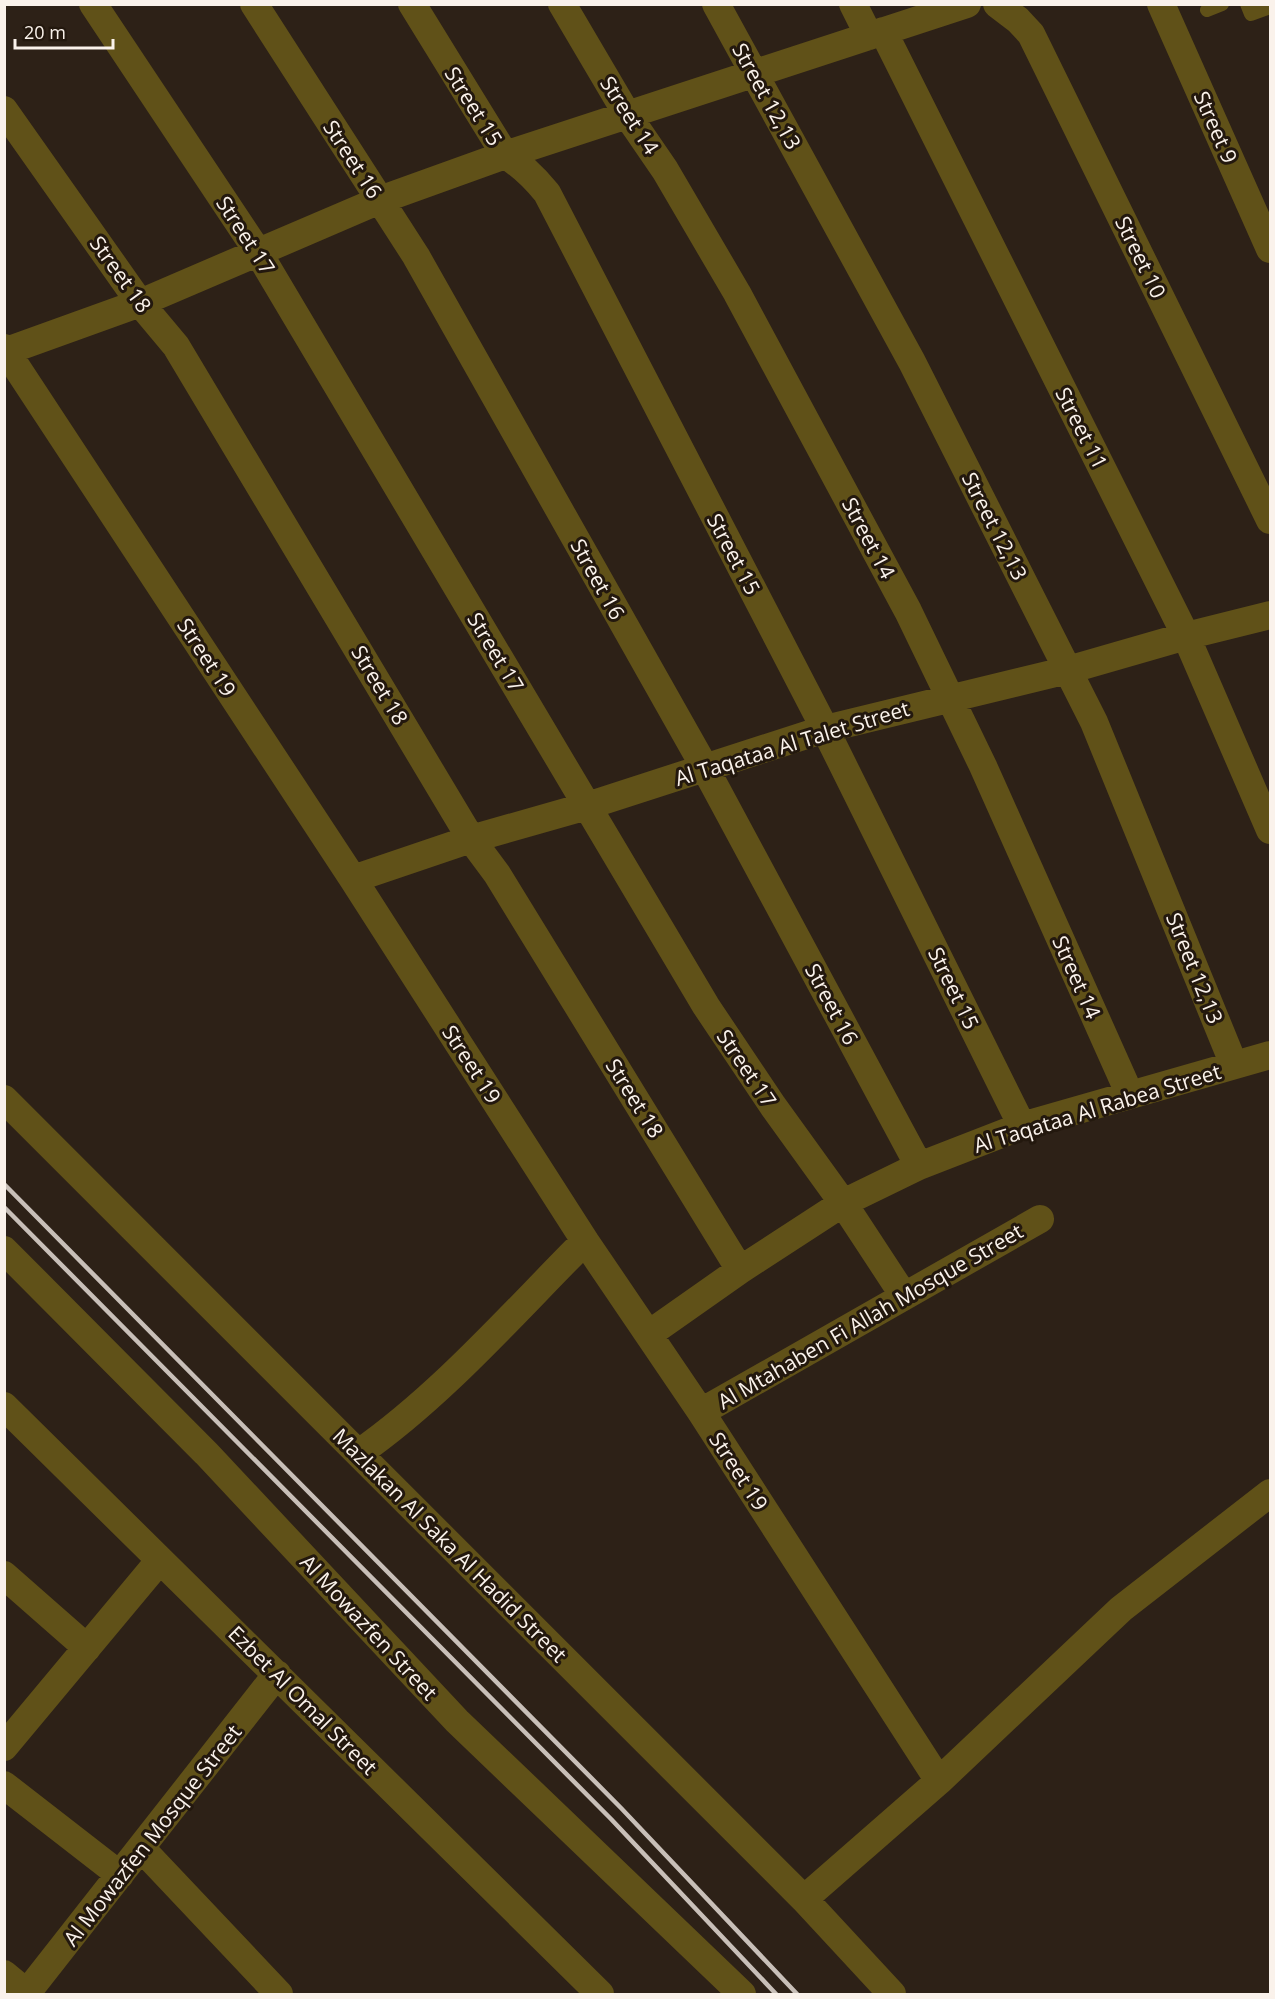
<svg xmlns="http://www.w3.org/2000/svg" width="1275" height="1999" font-family="'Open Sans',sans-serif">
<rect width="100%" height="100%" fill="#2d2117"/>
<g fill="none" stroke-linecap="round" stroke-linejoin="round">
<path stroke="#605118" stroke-width="14" d="M1247 4 1251 14 1270 7
M1207 10 1222 4"/>
<path stroke="#605118" stroke-width="28" d="M93 4 258 252 706 1006 773 1106 843 1203 904 1296
M254 4 416 256 705 768 919 1166
M412 4 505 155C522 165 534 177 547 193L825 729 1022 1126
M562 4 628 116 665 170 737 293 908 611 983 766 1130 1095
M716 4 912 362 1094 722 1234 1065
M853 4 869 36
M997 4 1018 20 1031 34 1270 520
M1161 4 1270 249
M883 31 1186 636 1270 830
M4 110 140 303 176 346 471 839 497 874 740 1270
M4 348 353 879 585 1241 701 1412 939 1781
M4 352 140 303 380 200 505 155 967 4
M353 879 471 839 587 806 825 729 1068 670 1186 636 1270 615
M4 1099 804 1899 892 1994
M4 1250 206 1453 457 1721 742 1994
M649 1334 740 1270 843 1203 919 1166 1022 1126 1270 1055
M4 1406 600 1994
M701 1412 1040 1219
M359 1453C442 1395 513 1313 585 1241
M4 1575 87 1648
M4 1747 160 1560
M4 1785 120 1875
M141 1848 279 1994
M804 1899 939 1781 1121 1609 1270 1493
M4 1974 27 1993
M26 1994 277 1674"/>
<path stroke="#c8bfb8" stroke-width="4.5" d="M4 1184 621 1808 797 1994
M4 1207 611 1819 776 1994"/>
</g>
<g text-anchor="middle" dominant-baseline="central" stroke-width="6" stroke-linejoin="round" paint-order="stroke">
<g font-size="21" fill="#faf2eb" stroke="#23180e">
<text transform="translate(767 96) rotate(61)">Street 12,13</text>
<text transform="translate(474 106) rotate(58)">Street 15</text>
<text transform="translate(630 115) rotate(57)">Street 14</text>
<text transform="translate(1216 127) rotate(66)">Street 9</text>
<text transform="translate(353 159) rotate(57)">Street 16</text>
<text transform="translate(246 235) rotate(57)">Street 17</text>
<text transform="translate(1141 257) rotate(64)">Street 10</text>
<text transform="translate(121 274) rotate(54)">Street 18</text>
<text transform="translate(1082 428) rotate(63)">Street 11</text>
<text transform="translate(995 526) rotate(63)">Street 12,13</text>
<text transform="translate(869 538) rotate(62)">Street 14</text>
<text transform="translate(734 554) rotate(62)">Street 15</text>
<text transform="translate(598 579) rotate(61)">Street 16</text>
<text transform="translate(496 652) rotate(59)">Street 17</text>
<text transform="translate(207 657) rotate(57)">Street 19</text>
<text transform="translate(380 685) rotate(59)">Street 18</text>
<text transform="translate(792 743) rotate(-17)">Al Taqataa Al Talet Street</text>
<text transform="translate(1195 968) rotate(68)">Street 12,13</text>
<text transform="translate(1077 977) rotate(66)">Street 14</text>
<text transform="translate(954 988) rotate(64)">Street 15</text>
<text transform="translate(832 1004) rotate(62)">Street 16</text>
<text transform="translate(472 1064) rotate(57)">Street 19</text>
<text transform="translate(747 1068) rotate(56)">Street 17</text>
<text transform="translate(635 1098) rotate(58)">Street 18</text>
<text transform="translate(1097 1108) rotate(-17)">Al Taqataa Al Rabea Street</text>
<text transform="translate(870 1316) rotate(-30)">Al Mtahaben Fi Allah Mosque Street</text>
<text transform="translate(739 1471) rotate(57)">Street 19</text>
<text transform="translate(450 1545) rotate(45)">Mazlakan Al Saka Al Hadid Street</text>
<text transform="translate(369 1627) rotate(47)">Al Mowazfen Street</text>
<text transform="translate(303 1700) rotate(45)">Ezbet Al Omal Street</text>
<text transform="translate(152 1835) rotate(-52)">Al Mowazfen Mosque Street</text>
</g>
</g>
<rect width="1275" height="1999" fill="none" stroke="#faf2eb" stroke-width="12"/>
<path d="M15 39v9h98v-9" fill="none" stroke="#faf2eb" stroke-width="3"/>
<text x="24" y="39" font-size="18" fill="#faf2eb" stroke="#23180e" stroke-width="4.5" paint-order="stroke">20 m</text>
</svg>
